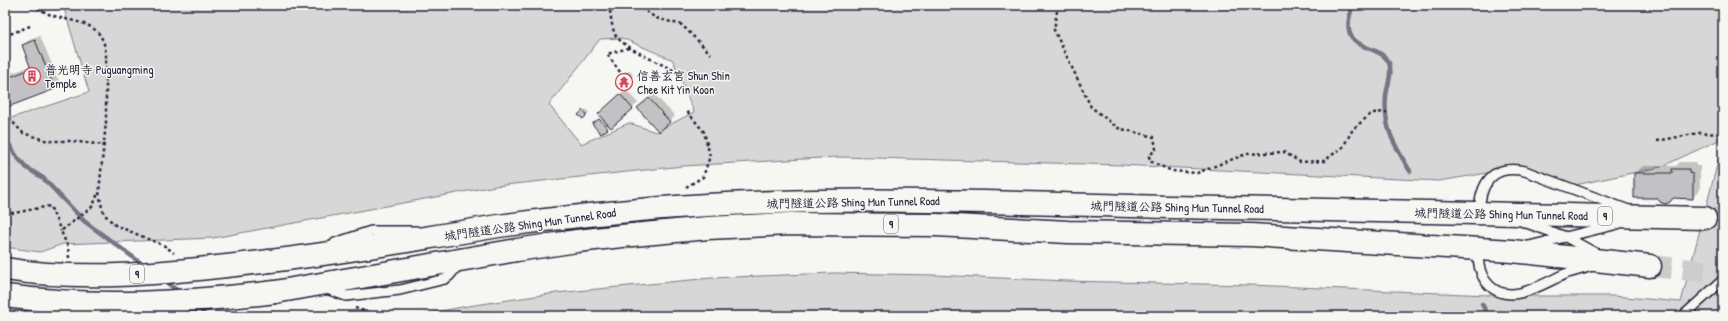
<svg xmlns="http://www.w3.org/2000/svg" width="1728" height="321" font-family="'Patrick Hand','LXGW WenKai TC',sans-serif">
<rect width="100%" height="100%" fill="#f6f6f2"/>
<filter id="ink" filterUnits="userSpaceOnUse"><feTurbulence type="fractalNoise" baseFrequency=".025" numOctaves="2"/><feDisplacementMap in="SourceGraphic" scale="8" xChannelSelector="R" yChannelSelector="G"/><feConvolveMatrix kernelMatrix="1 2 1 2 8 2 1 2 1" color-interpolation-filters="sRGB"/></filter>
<g filter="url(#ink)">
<path fill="#d7d7d7" stroke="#7c7c89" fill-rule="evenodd" d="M63 5H1723V138L1661 167 1575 185 1506 170 1439 181 1121 165 839 157 683 166 495 186 213 238 63 244 40 252 5 247V120L89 92ZM622 38 673 60 694 112 656 132 629 123 581 144 549 105 600 39Z
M1723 142V316H413L468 306 556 293 711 278 833 273 934 275 1067 281 1250 285 1512 296H1614L1681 302Z"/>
<path fill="#0003" d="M40 36 60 83 55 88 5 107V55L12 73 31 66 24 45 29 40Z
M629 70 633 75 627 80 623 76Z
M626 90 638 103 611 127 610 125 602 133 594 125 602 117 604 109Z
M654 94 675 116 669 122 644 103Z
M586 109 589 112 583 118 580 115Z
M1680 162H1696V166H1700V190L1692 198 1635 173 1643 166H1676Z"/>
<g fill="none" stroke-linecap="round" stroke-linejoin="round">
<path stroke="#757583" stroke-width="4.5" d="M1353 5C1334 55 1380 41 1389 63 1393 73 1387 86 1386 96 1383 128 1394 144 1410 171
M5 138 17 157 27 168 43 178 84 221 145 266
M163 280 181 293
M1482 304 1488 316
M198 307 206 316"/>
</g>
<path fill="#c2c2c4" stroke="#22223b" d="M35 40 55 89 5 108V73L7 78 31 69 22 45Z
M626 72 632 78 627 82 622 76Z
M620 94 633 109 611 128 598 114Z
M649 98 670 122 659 132 637 108Z
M583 110 587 115 583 119 578 115Z
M599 119 608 129 601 134 592 124Z
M1672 169H1689V173L1693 174V199L1673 198 1670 202 1665 204 1660 202 1657 198H1634V173H1672Z"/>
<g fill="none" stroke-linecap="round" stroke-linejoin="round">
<path stroke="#cccccd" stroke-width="22" stroke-dasharray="22 11" stroke-linecap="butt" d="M1705 218H1723
M1650 266 1723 273"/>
<g stroke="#22223b" stroke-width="12">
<path id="service" d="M1480 202C1484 176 1499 165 1525 171L1626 209
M1521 221 1566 237 1597 254
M335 243 371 231H416
M1529 246 1618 224
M1478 258C1479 269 1482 279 1490 286 1511 306 1544 283 1565 274 1574 271 1583 269 1592 266
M327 289 346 296 400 290 445 279 449 276 460 263
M1683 316 1723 280"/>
</g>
<g stroke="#22223b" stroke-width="25">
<path id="trunk" d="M270 261C349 252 427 237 506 225 573 216 640 209 707 205 861 196 1016 203 1170 207 1348 211 1527 213 1705 218
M275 292 517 250 577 241 622 236 708 228 790 224 936 225 1068 232 1251 235 1512 251 1650 266"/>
</g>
<path stroke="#22223b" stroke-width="2.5" stroke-dasharray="3 3" stroke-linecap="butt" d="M32 5C38 8 45 13 51 15 78 24 103 20 106 55V122L99 192 102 208 106 216 115 225 165 246 174 253
M609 5C611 15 611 27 616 36 624 48 666 66 681 74L677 79
M636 5 656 18 682 25 711 54
M1058 5 1054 30 1091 107 1118 128 1154 137 1156 149 1149 156 1150 161 1172 171 1197 173 1246 154 1284 152 1300 162 1324 161 1343 147 1353 129 1372 113 1387 112
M5 36 30 26
M5 40 9 51
M620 72 607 54 629 48
M5 114 23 133 48 141H70L105 145
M1657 141 1699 133 1723 134
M686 187 703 177 710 156 704 132 686 110
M5 212 14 213 50 206 61 231
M69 258 68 247 61 231 93 206 98 193
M355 308 380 316
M268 316 274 312"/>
<use href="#service" stroke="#f6f6f2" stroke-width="9"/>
<use href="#trunk" stroke="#f6f6f2" stroke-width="22"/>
<g stroke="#22223b" stroke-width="25" stroke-linecap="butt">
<path id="trunk-bridge" d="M5 269C92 283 183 271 270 261
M5 296C95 308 185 303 275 292"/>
</g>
<use href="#trunk-bridge" stroke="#f6f6f2" stroke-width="22"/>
</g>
</g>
<defs>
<g id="building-ring" transform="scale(0.9)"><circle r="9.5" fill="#f6f6f2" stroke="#d1495b" stroke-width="1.5"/><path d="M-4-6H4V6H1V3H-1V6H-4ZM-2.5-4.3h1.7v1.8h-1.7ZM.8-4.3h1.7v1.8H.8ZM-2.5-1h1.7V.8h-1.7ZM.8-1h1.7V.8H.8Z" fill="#d1495b"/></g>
<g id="temple-ring" transform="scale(0.9)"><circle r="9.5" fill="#f6f6f2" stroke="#d1495b" stroke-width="1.5"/><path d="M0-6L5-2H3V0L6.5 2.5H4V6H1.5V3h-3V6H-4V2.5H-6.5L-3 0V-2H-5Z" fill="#d1495b"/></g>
</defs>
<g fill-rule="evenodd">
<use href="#building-ring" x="32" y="76"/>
<use href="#temple-ring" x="624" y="82"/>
</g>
<g text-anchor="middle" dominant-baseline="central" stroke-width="3" stroke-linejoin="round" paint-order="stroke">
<g fill="#f6f6f2" stroke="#626272" stroke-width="1">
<rect x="1598" y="207" width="14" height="18" rx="3"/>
<rect x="884" y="215" width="14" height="18" rx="3"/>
<rect x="130" y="265" width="14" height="18" rx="3"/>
</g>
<g font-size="11" font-weight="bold" fill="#22223b">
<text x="1605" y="216">9</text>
<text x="891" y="224">9</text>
<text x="137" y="274">9</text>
</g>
<g font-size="12" fill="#22223b" stroke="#f6f6f2" text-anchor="start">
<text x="45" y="69">普光明寺 Puguangming<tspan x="45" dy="14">Temple</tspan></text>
<text x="637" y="75">信善玄宮 Shun Shin<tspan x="637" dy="14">Chee Kit Yin Koon</tspan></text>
</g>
<g font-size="12" fill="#22223b" stroke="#f6f6f2">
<text transform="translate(853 202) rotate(-1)">城門隧道公路 Shing Mun Tunnel Road</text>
<text transform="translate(1177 207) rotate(1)">城門隧道公路 Shing Mun Tunnel Road</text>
<text transform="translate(1501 214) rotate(1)">城門隧道公路 Shing Mun Tunnel Road</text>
<text transform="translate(530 224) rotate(-8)">城門隧道公路 Shing Mun Tunnel Road</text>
</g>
</g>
<rect width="1728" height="321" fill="none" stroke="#f6f6f2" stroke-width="20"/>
<rect x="10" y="10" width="1708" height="301" fill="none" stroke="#22223b" stroke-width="1.5" filter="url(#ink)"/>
</svg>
